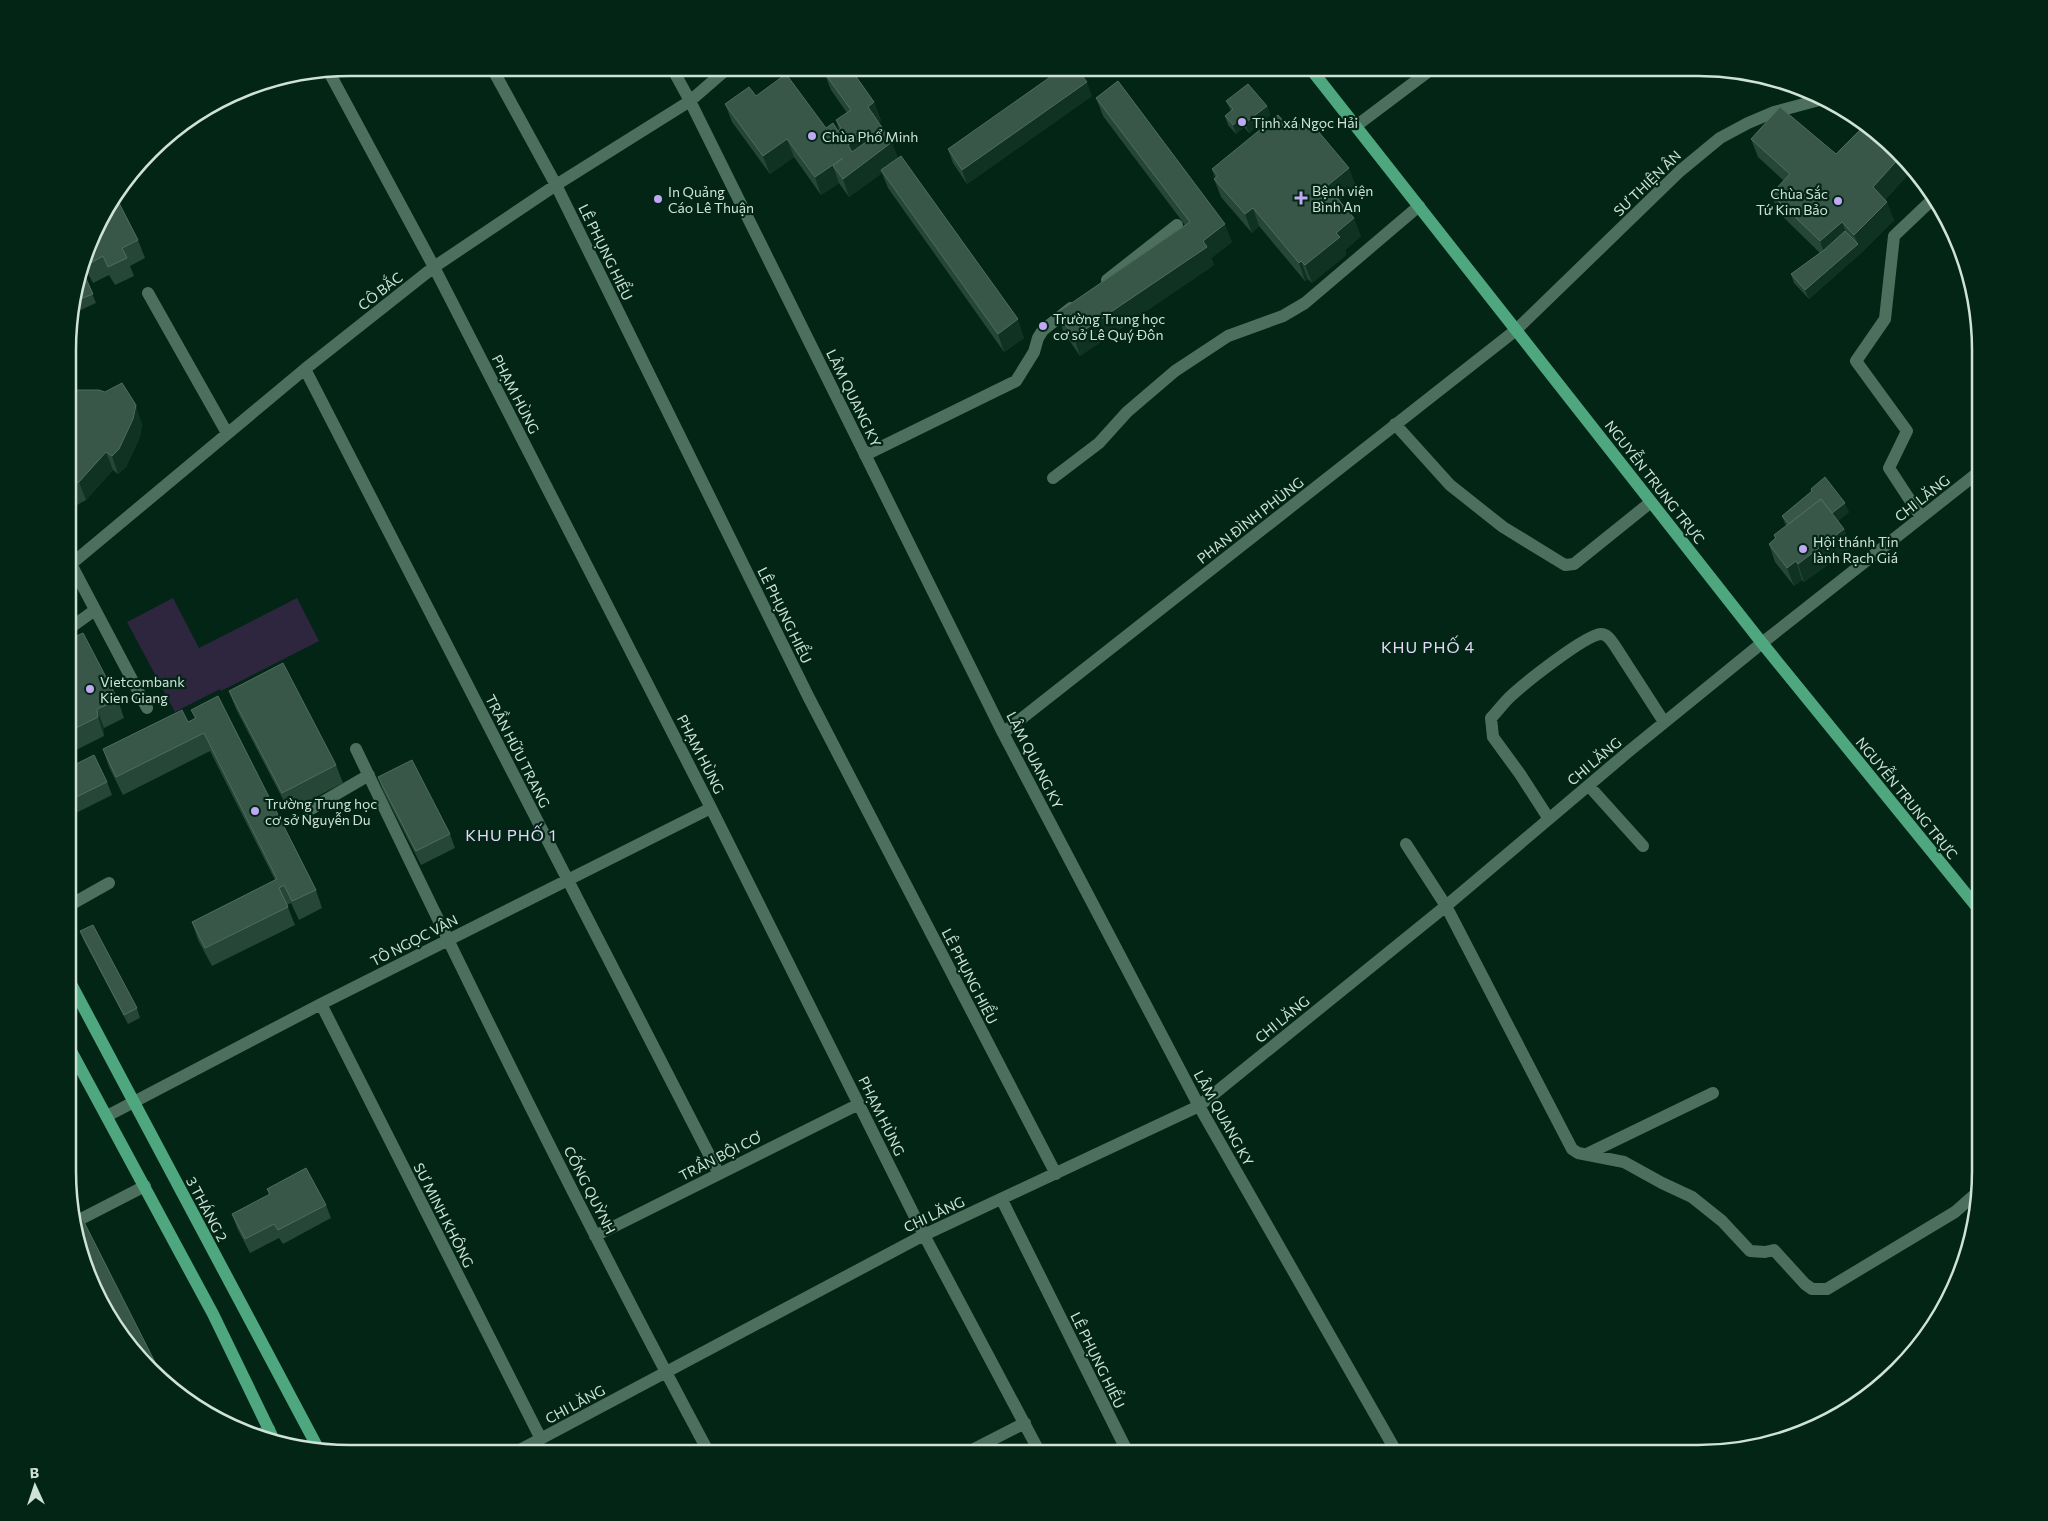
<svg xmlns="http://www.w3.org/2000/svg" width="2048" height="1521" font-family="Commissioner,sans-serif">
<rect width="100%" height="100%" fill="#022516"/>
<path fill="#2e253f" d="M173 598 199 648 297 598 319 641 221 691 220 689 175 712 127 622Z"/>
<g fill="none" stroke-linecap="round" stroke-linejoin="round">
<path stroke="#4d705e" stroke-width="12" d="M492 68 556 185 808 696 1056 1174
M672 68 690 101 1003 733 1199 1106 1397 1453
M329 72 434 267 711 808 924 1235 1040 1453
M1356 126 1433 68
M1107 280 1177 225
M148 293 227 433
M305 369 719 1174
M1395 424 1450 485 1503 527 1565 565 1574 564 1651 502
M865 455 1016 381 1034 352 1038 338 1043 330 1071 308
M1053 478 1099 443 1127 412 1175 371 1228 336 1283 316 1305 303 1419 206
M1921 517 1889 468 1907 431 1856 361 1885 319 1894 236 1934 198
M71 564 147 708
M70 565 305 369 434 267 556 185 690 101 728 68
M70 628 95 610
M1003 733 1516 330 1680 171 1720 138 1748 123 1774 112 1823 99
M356 749C469 985 585 1222 709 1453
M1589 786 1643 846
M309 810 369 775
M1549 819 1520 774 1493 737 1491 718C1498 711 1504 702 1512 695 1525 683 1585 635 1601 634 1608 634 1612 642 1615 646L1664 722
M1406 844 1446 906 1572 1149 1578 1153 1624 1162 1662 1183 1692 1197 1722 1221 1750 1251 1765 1252 1774 1250 1805 1284 1812 1289H1827L1955 1212 1980 1190
M70 905 109 883
M321 1004 541 1439
M107 1116 321 1004 711 808
M1587 1154 1713 1093
M1002 1200 1128 1453
M75 1222 145 1186
M595 1236 859 1104
M258 1436 269 1429
M514 1453 924 1235 1199 1106 1446 906 1628 752 1762 643 1980 471
M966 1453 1025 1423"/>
<path stroke="#4ea77f" stroke-width="12" d="M1310 68 1762 643 1980 911
M70 982 319 1450
M70 1049 213 1314 274 1440"/>
</g>
<path fill="#264737" d="M824 72 874 102 881 121 878 122 898 158 1024 338 1004 352 888 188 882 173 849 197 839 183 821 195 794 157 770 174 732 122 725 104 756 96 826 128 838 131 839 130 836 120 847 113 831 90Z
M1092 96 967 184 953 163 948 149Z
M1096 98 1232 242 1211 258 1214 265 1080 356 1063 331 1057 313 1185 225 1103 116Z
M1226 101 1267 106 1270 115 1249 133 1244 127 1236 134 1228 125 1225 116 1231 111Z
M1870 126 1913 169 1885 200 1894 220 1861 253 1809 299 1794 283 1791 274 1820 253 1778 212 1771 194 1784 181 1758 157 1751 139 1836 154Z
M1212 169 1356 186 1339 200 1361 236 1345 250 1346 255 1312 283 1308 279 1305 281 1259 226 1252 233 1221 197 1214 179 1215 178Z
M97 225 138 240 145 258 130 266 134 276 115 285 109 275 93 283 84 266Z
M83 272 96 303 74 313 72 308Z
M70 392 142 424 140 437 126 467 118 474 113 470 86 500 77 505H70Z
M1811 489 1849 512 1838 521 1844 529 1851 548 1804 582 1802 580 1794 586 1775 562 1769 544 1775 538 1774 535 1786 526 1782 516 1812 492Z
M70 639 118 700 124 718 104 728V736L70 753Z
M229 691 336 765 343 783 289 811 236 709Z
M191 710 316 890 322 908 299 920 291 903 287 905 295 925 212 966 198 940 192 922 275 880 210 751 123 795 109 767 103 749 188 722 195 719Z
M70 767 107 782 112 795 70 816Z
M378 777 450 834 455 848 421 865 383 791Z
M80 931 137 1008 140 1018 128 1024 84 941Z
M267 1189 326 1205 331 1218 283 1244 279 1238 250 1253 237 1228 232 1214 269 1195Z"/>
<path fill="#103223" d="M1087 82 1092 96 967 184 962 170Z
M874 102 881 121 874 125 868 107Z
M1267 106 1270 115 1249 133 1245 123Z
M1241 118 1244 127 1236 134 1233 125Z
M865 134 872 152 854 164 848 145Z
M787 139 794 157 770 174 763 156Z
M892 142 899 160 881 170 882 173 849 197 843 179 833 166 839 183 821 195 815 177 843 158Z
M1901 156 1913 169 1879 206 1873 187Z
M1349 168 1356 186 1334 204 1327 186Z
M1887 202 1894 220 1861 253 1809 299 1805 290 1858 244 1854 235Z
M1253 208 1259 226 1252 233 1245 214Z
M1354 218 1361 236 1345 250 1346 255 1312 283 1305 265 1336 233Z
M1842 222 1849 240 1827 260 1820 241Z
M1225 224 1232 242 1211 258 1214 265 1080 356 1074 337Z
M1301 261 1308 279 1305 281 1299 263Z
M1018 319 1024 338 1004 352 998 334Z
M136 405 142 424 140 437 126 467 118 474 112 456Z
M106 452 113 470 86 500 79 482Z
M1845 503 1849 512 1834 524 1831 514Z
M1844 529 1851 548 1804 582 1798 564Z
M1796 561 1802 580 1794 586 1787 568Z
M97 709 104 728V736L98 717Z"/>
<path fill="#385748" stroke="#506d5f" fill-rule="evenodd" d="M830 68H850L874 102 868 107 892 142 843 179 833 166 843 158 815 177 787 139 763 156 725 104 749 87 756 96 786 74 826 128 833 123 838 131 841 128 836 120 851 110 824 72ZM865 134 869 140 852 152 848 145Z
M1063 68H1076L1087 82 962 170 948 149Z
M1118 81 1225 224 1203 241 1207 247 1074 337 1057 313 1190 222 1096 98Z
M1248 84 1267 106 1245 123 1241 118 1233 125 1225 116 1233 109 1226 101Z
M1780 107 1836 154 1866 124 1870 126 1901 156 1873 187 1887 202 1854 235 1842 222 1820 241 1771 194 1790 174 1751 139Z
M1278 115 1292 131 1307 118 1349 168 1327 186 1354 218 1336 233 1340 237 1305 265 1301 261 1299 263 1253 208 1245 214 1214 179 1218 176 1212 169Z
M901 156 1018 319 998 334 881 170Z
M117 199 138 240 122 248 127 258 108 267 103 256 87 265 85 262 97 225Z
M1845 231 1858 244 1805 290 1791 274 1824 250Z
M83 272 93 294 73 302Z
M122 383 136 405 133 419 119 449 112 456 106 452 79 482 70 487V392L77 390H99L105 392Z
M1825 477 1845 503 1832 513 1821 499 1789 524 1782 516 1812 491 1811 489Z
M1821 499 1844 529 1798 564 1796 561 1787 568 1769 544 1776 538 1774 535Z
M83 633 118 700 97 709 98 717 70 731V639Z
M283 663 336 765 282 793 229 691Z
M218 696 316 890 292 901 284 885 279 888 288 907 205 948 192 922 277 879 204 733 116 777 103 749 182 710 188 722 196 718 191 710Z
M94 755 107 782 70 800V767Z
M412 760 450 834 416 851 378 777Z
M93 925 137 1008 124 1015 80 931Z
M306 1168 326 1205 278 1230 274 1224 245 1239 232 1214 270 1194 267 1189Z
M80 1214 163 1378 105 1312 73 1218Z"/>
<g fill="#c1a8f3" stroke="#022516" stroke-width="2">
<circle cx="1242" cy="122" r="5"/>
<circle cx="812" cy="136" r="5"/>
<path d="M1298.5 190.5h5v5h5v5h-5v5h-5v-5h-5v-5h5z"/>
<circle cx="658" cy="199" r="5"/>
<circle cx="1838" cy="201" r="5"/>
<circle cx="1043" cy="326" r="5"/>
<circle cx="1803" cy="549" r="5"/>
<circle cx="90" cy="689" r="5"/>
<circle cx="255" cy="811" r="5"/>
</g>
<g text-anchor="middle" dominant-baseline="central" stroke-width="4.5" stroke-linejoin="round" paint-order="stroke">
<g font-size="14" fill="#cfe2d7" stroke="#022516" text-anchor="start">
<text x="1252" y="122">Tịnh xá Ngọc Hải</text>
<text x="822" y="136">Chùa Phổ Minh</text>
<text x="1312" y="190">Bệnh viện<tspan x="1312" dy="16">Bình An</tspan></text>
<text x="668" y="191">In Quảng<tspan x="668" dy="16">Cáo Lê Thuận</tspan></text>
<text x="1828" y="193" text-anchor="end">Chùa Sắc<tspan x="1828" dy="16">Tứ Kim Bảo</tspan></text>
<text x="1053" y="318">Trường Trung học<tspan x="1053" dy="16">cơ sở Lê Quý Đôn</tspan></text>
<text x="1813" y="541">Hội thánh Tin<tspan x="1813" dy="16">lành Rạch Giá</tspan></text>
<text x="100" y="681">Vietcombank<tspan x="100" dy="16">Kien Giang</tspan></text>
<text x="265" y="803">Trường Trung học<tspan x="265" dy="16">cơ sở Nguyễn Du</tspan></text>
</g>
<g font-size="14" fill="#cfe2d7" stroke="#022516">
<text transform="translate(1647 183) rotate(-44)">SƯ THIỆN ÂN</text>
<text transform="translate(606 252) rotate(64)">LÊ PHỤNG HIỂU</text>
<text transform="translate(380 291) rotate(-38)">CÔ BẮC</text>
<text transform="translate(516 394) rotate(63)">PHẠM HÙNG</text>
<text transform="translate(854 398) rotate(64)">LÂM QUANG KY</text>
<text transform="translate(1655 482) rotate(52)">NGUYỄN TRUNG TRỰC</text>
<text transform="translate(1922 498) rotate(-38)">CHI LĂNG</text>
<text transform="translate(1250 520) rotate(-38)">PHAN ĐÌNH PHÙNG</text>
<text transform="translate(785 615) rotate(64)">LÊ PHỤNG HIỂU</text>
<text transform="translate(518 751) rotate(63)">TRẦN HỮU TRANG</text>
<text transform="translate(701 754) rotate(63)">PHẠM HÙNG</text>
<text transform="translate(1035 760) rotate(63)">LÂM QUANG KY</text>
<text transform="translate(1594 761) rotate(-40)">CHI LĂNG</text>
<text transform="translate(1907 798) rotate(51)">NGUYỄN TRUNG TRỰC</text>
<text transform="translate(414 940) rotate(-27)">TÔ NGỌC VÂN</text>
<text transform="translate(970 976) rotate(63)">LÊ PHỤNG HIỂU</text>
<text transform="translate(1282 1019) rotate(-39)">CHI LĂNG</text>
<text transform="translate(882 1116) rotate(64)">PHẠM HÙNG</text>
<text transform="translate(1224 1118) rotate(61)">LÂM QUANG KY</text>
<text transform="translate(720 1156) rotate(-27)">TRẦN BỘI CƠ</text>
<text transform="translate(590 1190) rotate(63)">CỐNG QUỲNH</text>
<text transform="translate(207 1209) rotate(62)">3 THÁNG 2</text>
<text transform="translate(934 1214) rotate(-25)">CHI LĂNG</text>
<text transform="translate(444 1215) rotate(63)">SƯ MINH KHÔNG</text>
<text transform="translate(1098 1360) rotate(64)">LÊ PHỤNG HIỂU</text>
<text transform="translate(575 1404) rotate(-28)">CHI LĂNG</text>
</g>
<g font-size="16" letter-spacing="1" fill="#e3daf7" stroke="#022516">
<text x="1428" y="646">KHU PHỐ 4</text>
<text x="511" y="834">KHU PHỐ 1</text>
</g>
</g>
<path d="M0 0H2048V1521H0ZM350 76H1698A274 274 0 0 1 1972 350V1171A274 274 0 0 1 1698 1445H350A274 274 0 0 1 76 1171V350A274 274 0 0 1 350 76Z" fill="#022516" fill-rule="evenodd"/>
<path fill="none" stroke="#cfe2d7" stroke-width="2.5" d="M350 76H1698A274 274 0 0 1 1972 350V1171A274 274 0 0 1 1698 1445H350A274 274 0 0 1 76 1171V350A274 274 0 0 1 350 76Z"/>
<g transform="translate(35 1486) rotate(357)" stroke="#022516" stroke-width="4" paint-order="stroke">
<path d="M0-4L9 19L0 12L-9 19Z" fill="#cfe2d7"/>
<text y="-8" font-size="14" font-weight="bold" text-anchor="middle" fill="#cfe2d7">B</text>
</g>
</svg>
